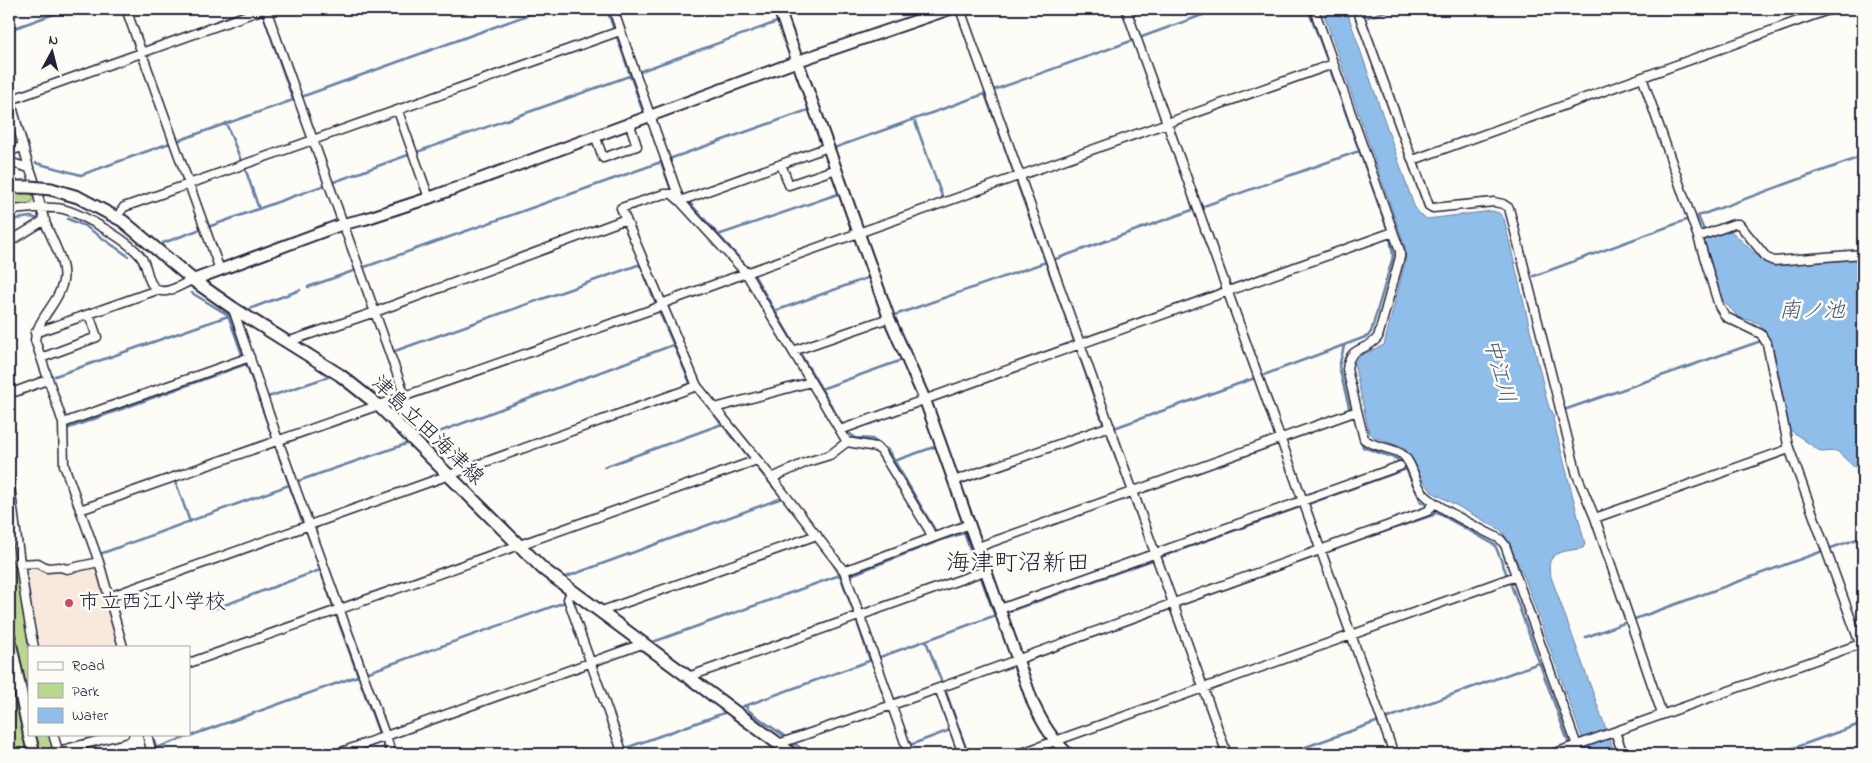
<svg xmlns="http://www.w3.org/2000/svg" width="1872" height="763" font-family="'Indie Flower','Klee One',sans-serif">
<rect width="100%" height="100%" fill="#fdfcf7"/>
<filter id="ink" filterUnits="userSpaceOnUse"><feTurbulence type="fractalNoise" baseFrequency=".02" numOctaves="2"/><feDisplacementMap in="SourceGraphic" scale="10" xChannelSelector="R" yChannelSelector="G"/><feConvolveMatrix kernelMatrix="1 2 1 2 8 2 1 2 1" color-interpolation-filters="sRGB"/></filter>
<g filter="url(#ink)">
<path fill="#f8e9dc" d="M23 565H37L60 570 61 572H70L94 566 97 568 118 647H41Z"/>
<path fill="#bad78f" stroke="#6e7c65" d="M19 192 34 193C35 207 19 205 9 206V194Z
M9 528 13 544 31 647H29V711L9 617Z
M9 667 11 677 29 754H11L9 744Z
M34 734H52L57 754H39Z"/>
<path fill="#90beea" stroke="#6480a4" d="M1322 9H1346L1414 206 1420 214 1427 219 1492 211 1499 213 1504 219 1547 401 1550 410 1552 411 1554 417 1553 419 1585 544 1583 548C1565 552 1545 550 1550 574L1615 754H1588L1525 579 1505 536 1501 530 1432 492 1419 475 1404 448 1374 437 1369 432 1354 363 1361 355 1384 345 1406 258 1405 247Z
M1730 230 1763 261 1786 266 1791 262 1863 257V469L1854 467 1837 451 1821 452 1790 430 1772 343 1759 323 1738 317 1722 299 1704 240Z"/>
<g fill="none" stroke-linecap="round" stroke-linejoin="round">
<path stroke="#6480a4" stroke-width="2.5" d="M607 9 614 30
M1308 9 1328 62
M263 14 293 100
M1368 17 1393 9
M9 30 68 9
M617 37 643 112
M1139 38 1219 9
M1330 69 1388 231
M638 72 777 22
M9 78 14 95
M991 91 1134 40
M985 94 1014 173
M301 97 544 9
M9 112 16 137
M914 119 943 199
M226 123 242 163
M177 141 293 100
M834 148 987 93
M417 152 632 75
M669 159 808 110
M36 163 81 175 170 143
M245 168 259 209
M1016 180 1075 343
M331 183 408 155
M689 202 749 269
M1201 207 1359 151
M68 219 85 226 128 256
M9 220 31 217 39 219
M208 227 325 185
M1705 233 1698 216 1863 156
M718 235 838 194
M163 243 201 229
M1053 260 1195 209
M362 268 661 162 671 190
M754 275 796 347
M1534 276 1689 219
M308 287 356 270
M192 293 228 315 243 357
M249 309 300 290
M659 311 691 385
M775 311 867 278
M895 315 1046 262
M1344 346 1339 367 1350 411
M1077 349 1104 426
M392 352 638 265 641 266 656 304
M800 353 844 427
M246 363 273 439
M55 376 231 315
M1261 376 1368 336 1371 332 1392 260 1393 255 1390 237
M821 389 902 360
M696 392 751 460
M268 397 328 377
M1564 410 1761 341
M1354 416 1363 447 1397 459 1402 465
M69 428 246 364
M1114 428 1255 378
M1106 430 1128 490
M847 432 856 438 872 439 888 450 936 532
M423 438 673 345
M275 445 303 524
M894 461 937 446
M755 465 788 505
M604 467 722 424
M1406 469 1421 502 1428 506
M175 480 190 522
M298 481 406 444
M962 483 1087 438
M1130 496 1150 550
M376 505 443 482
M793 511 798 518
M306 530 334 609
M315 530 319 525
M941 540 964 533 978 570
M822 549 829 558
M1828 549 1863 537
M1325 552 1433 515 1436 512 1495 545 1507 575
M100 554 289 485
M1153 558 1168 602
M832 562 840 575 854 613
M851 575 941 540
M980 575 995 616
M566 577 782 498
M1510 582 1569 744
M1179 605 1319 555
M211 610 320 570
M1005 613 1409 468
M336 615 380 736
M856 619 870 660
M1632 620 1823 551
M1106 631 1170 608 1199 686
M1586 637 1627 622
M926 641 942 683
M653 642 840 575
M366 673 565 602
M945 689 968 754
M1201 693 1223 754
M745 705 749 711 787 738
M742 707 999 614
M1385 719 1539 663
M152 734 158 754
M382 741 386 754
M792 742 809 754
M910 745 950 730
M156 748 360 675
M623 749 724 713
M1572 751 1573 754
M609 754 618 751
M885 754 903 748
M1286 754 1379 721
M1777 754 1863 723"/>
<g stroke="#22223b" stroke-width="11">
<path id="minor" d="M126 9 220 270
M266 9 405 396
M613 9 680 201 746 273 847 442 876 447 881 451 929 530 932 538 970 524
M960 9 1227 754
M1126 9 1394 754
M1314 9 1400 251V257L1378 337C1366 353 1350 344 1347 369L1364 439C1375 448 1393 447 1403 455 1414 465 1414 482 1423 493 1436 508 1481 529 1500 539L1505 545 1580 754
M1357 9 1429 206 1433 208 1494 202 1503 204 1509 208 1577 475 1595 518 1662 714
M1642 77 1698 237 1719 306 1726 317 1761 334 1767 344 1788 445 1860 644
M9 95 29 168
M10 100 264 9
M398 111 429 198
M595 135 603 158 637 146 629 122
M828 147 680 201 672 194H664L621 208 697 386 772 478 844 571 909 754
M9 152 23 146
M1413 160 1831 9
M9 162 29 168 32 174C37 189 40 204 44 219 50 238 69 265 62 285 57 305 37 319 35 340L63 423 64 465 99 562 123 647
M781 164 789 185 836 169
M9 210C24 209 40 207 55 208 75 208 129 241 141 257 149 267 146 284 158 290 168 295 183 283 193 280
M121 211 124 207 620 31
M1698 237 1734 224H1739L1767 258 1774 261 1863 254
M9 242 45 220
M233 309 278 440 392 754
M35 333 157 290
M287 342 375 312 626 219
M793 351 889 318
M41 358 97 337 89 314
M9 394 47 380
M715 408 811 382
M63 423 250 357
M840 430 1393 232
M772 478 807 462 830 455 847 442
M9 479C17 535 22 591 34 647
M954 481 1110 426
M80 510 656 308 661 304 746 273 1333 64
M1595 518 1789 449
M9 521 13 537
M978 547 1357 411
M18 561 19 564 38 563 47 568 60 567 67 569 99 562
M844 571 932 538
M571 592 568 599 623 754
M109 597 697 386
M1000 609 1400 466
M599 612 817 535
M189 663 757 460
M688 677 987 570
M939 688 963 754
M1615 732 1623 754
M53 734 59 754
M147 734 152 754
M778 744 892 705 1428 511 1434 503
M58 751 124 734
M336 754 642 644
M1019 754 1516 576
M1552 754 1863 643"/>
</g>
<g stroke="#22223b" stroke-width="14">
<path id="tertiary" d="M779 9 889 318 925 400 1033 703C1043 724 1051 738 1068 754
M193 280 343 224 365 219 429 198 798 61 950 9"/>
</g>
<g stroke="#22223b" stroke-width="15">
<path id="secondary" d="M9 187H30
M51 189 78 197 123 221 193 280 233 308 340 375 378 405 543 569 792 754
M9 637 29 732
M29 734 34 754"/>
</g>
<use href="#minor" stroke="#fdfcf7" stroke-width="8"/>
<use href="#tertiary" stroke="#fdfcf7" stroke-width="10"/>
<use href="#secondary" stroke="#fdfcf7" stroke-width="11"/>
<g stroke="#22223b" stroke-width="15" stroke-linecap="butt">
<path id="secondary-bridge" d="M30 187 51 189"/>
</g>
<use href="#secondary-bridge" stroke="#fdfcf7" stroke-width="11"/>
</g>
</g>
<circle fill="#d1495b" stroke="#fdfcf7" stroke-width="2" cx="69" cy="603" r="5"/>
<g text-anchor="middle" dominant-baseline="central" stroke-width="5" stroke-linejoin="round" paint-order="stroke">
<g font-size="21" fill="#22223b" stroke="#fdfcf7">
<text transform="translate(427 431) rotate(44)">津島立田海津線</text>
</g>
<g font-size="21" fill="#22223b" stroke="#fdfcf7" text-anchor="start">
<text x="79" y="603">市立西江小学校</text>
</g>
<g font-size="22" font-style="italic" fill="#485978" stroke="#fdfcf7">
<text x="1812" y="312">南ノ池</text>
<text transform="translate(1498 371) rotate(75)">中江川</text>
</g>
<g font-size="24" fill="#22223b" stroke="#fdfcf7">
<text x="1018" y="564">海津町沼新田</text>
</g>
</g>
<rect width="1872" height="763" fill="none" stroke="#fdfcf7" stroke-width="30"/>
<rect x="15" y="15" width="1842" height="733" fill="none" stroke="#22223b" stroke-width="2" filter="url(#ink)"/>
<rect x="28" y="646" width="162" height="90" fill="#fdfcf7" stroke="#a5a5ac"/>
<rect x="38" y="662" width="25" height="8" fill="#fdfcf7" stroke="#a5a5ac"/>
<text x="72" y="670" font-size="15" fill="#22223b">Road</text>
<rect x="38" y="683" width="25" height="15" fill="#bad78f" stroke="#a5a5ac"/>
<text x="72" y="696" font-size="15" fill="#22223b">Park</text>
<rect x="38" y="708" width="25" height="15" fill="#90beea" stroke="#a5a5ac"/>
<text x="72" y="720" font-size="15" fill="#22223b">Water</text>
<g transform="translate(52 52) rotate(7)" stroke="#fdfcf7" stroke-width="4" paint-order="stroke">
<path d="M0-4L9 19L0 12L-9 19Z" fill="#22223b"/>
<text y="-8" font-size="14" font-weight="bold" text-anchor="middle" fill="#22223b">N</text>
</g>
</svg>
